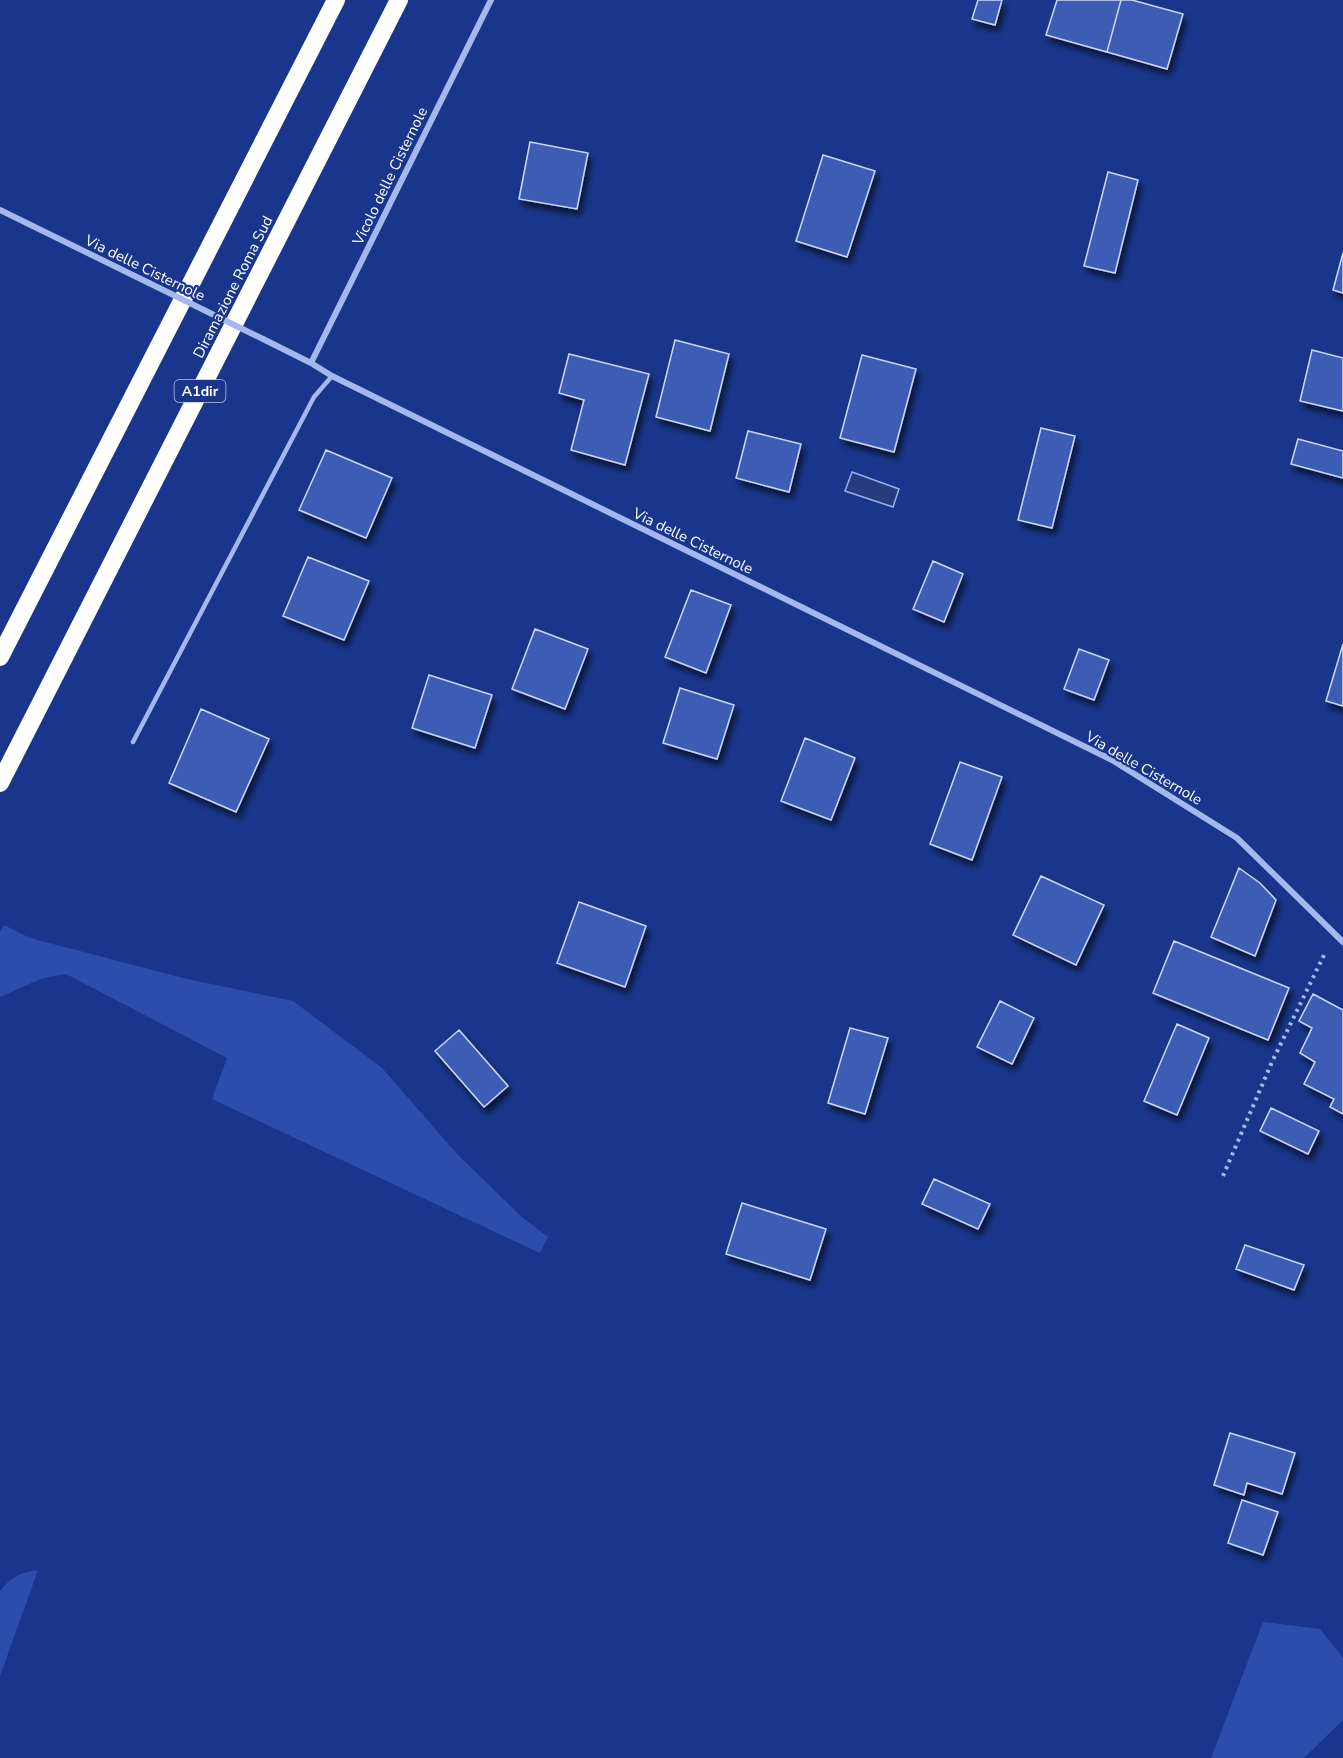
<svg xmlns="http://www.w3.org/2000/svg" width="1343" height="1758" font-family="'Nunito Sans',sans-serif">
<defs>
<filter id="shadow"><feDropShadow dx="3.5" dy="6" stdDeviation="3" flood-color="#0009"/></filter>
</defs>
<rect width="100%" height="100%" fill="#19368c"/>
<path fill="#2c4eaa" d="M4 925 30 938 187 979 293 1001 382 1068 457 1154 523 1218 548 1237 540 1253 212 1099 227 1058 66 974 43 978 0 997V932Z
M38 1570 0 1676V1591C11 1577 21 1572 38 1570Z
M1263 1622 1320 1629 1343 1658V1720L1304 1758H1211Z"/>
<path fill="#263c7d" stroke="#97b0f0" stroke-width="1.5" d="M852 472 899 489 893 507 845 491Z"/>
<path fill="#3e5cb3" stroke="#cad7fa" stroke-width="1.5" filter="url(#shadow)" d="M978 0H1002L995 25 972 19Z
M1057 0H1121L1107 52 1046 35Z
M1121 0H1132L1183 14 1167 69 1107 52Z
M530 142 588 153 577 209 519 199Z
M823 155 875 171 847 257 796 241Z
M1108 172 1138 180 1115 273 1084 266Z
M1343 253V293L1333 290Z
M675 340 729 354 710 431 656 417Z
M1312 350 1343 358V411L1300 401Z
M569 354 649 374 625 465 571 450 584 400 559 393Z
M862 355 916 369 894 452 840 438Z
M1041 428 1075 436 1052 528 1018 520Z
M748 431 801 444 789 492 736 478Z
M1298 439 1343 451V478L1291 464Z
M326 450 392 478 366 538 299 510Z
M308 557 369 581 344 640 283 616Z
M933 561 963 574 944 622 913 609Z
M691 590 731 605 706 673 665 657Z
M535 629 588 649 565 709 512 689Z
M1343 644V706L1326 701Z
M1079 649 1109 660 1094 700 1064 689Z
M429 675 492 695 475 748 412 728Z
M680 688 734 705 717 759 663 743Z
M201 709 269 739 236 812 169 783Z
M805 738 855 758 831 820 781 801Z
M960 762 1002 777 972 860 930 844Z
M1239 868 1260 883 1276 900 1255 956 1211 937Z
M1041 876 1104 905 1076 965 1013 935Z
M579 902 646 926 625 987 557 963Z
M1174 941 1289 988 1268 1040 1153 993Z
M1313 994 1343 1010V1114L1330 1107 1334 1099 1304 1084 1315 1062 1300 1053 1312 1028 1299 1021Z
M1000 1001 1034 1018 1012 1064 977 1047Z
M1177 1024 1209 1038 1177 1115 1144 1101Z
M850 1028 888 1038 865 1114 828 1103Z
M459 1030 508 1086 484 1107 435 1051Z
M1271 1108 1319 1131 1308 1154 1260 1131Z
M934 1179 990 1204 978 1229 922 1204Z
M742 1203 826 1229 810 1280 726 1254Z
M1245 1245 1304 1265 1294 1290 1236 1269Z
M1230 1433 1295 1453 1282 1494 1247 1483 1244 1495 1214 1485Z
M1242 1500 1278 1512 1263 1555 1228 1543Z"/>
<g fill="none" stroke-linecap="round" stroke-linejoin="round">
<path stroke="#a4b8ee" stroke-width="4" stroke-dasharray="3 4.5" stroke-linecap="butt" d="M1223 1176 1272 1062 1325 953"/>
<path stroke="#a4b8ee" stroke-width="4.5" d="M133 742 314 397 332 376"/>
<path stroke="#a4b8ee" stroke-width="6" d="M0 210 149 283
M263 339 311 363 332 376 1112 760 1237 838 1343 942
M311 363 491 0"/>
<path stroke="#fff" stroke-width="18" d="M0 657 336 0
M0 783 399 0"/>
<path stroke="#a4b8ee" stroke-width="6" d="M149 283 263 339"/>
</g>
<g text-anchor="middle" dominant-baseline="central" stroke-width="4.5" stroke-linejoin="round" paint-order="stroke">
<rect fill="#19368c" stroke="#bac3dc" stroke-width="1.5" x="174.5" y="380" width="51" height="22" rx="4.5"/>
<g font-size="14" font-weight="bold" fill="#fff">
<text x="200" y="391">A1dir</text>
</g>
<g font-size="15" fill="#fff" stroke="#19368c">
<text transform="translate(390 176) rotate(-64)">Vicolo delle Cisternole</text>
<text transform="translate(145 268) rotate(26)">Via delle Cisternole</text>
<text transform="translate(233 287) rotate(-63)">Diramazione Roma Sud</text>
<text transform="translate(693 541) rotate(26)">Via delle Cisternole</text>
<text transform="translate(1144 768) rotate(30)">Via delle Cisternole</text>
</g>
</g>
</svg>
